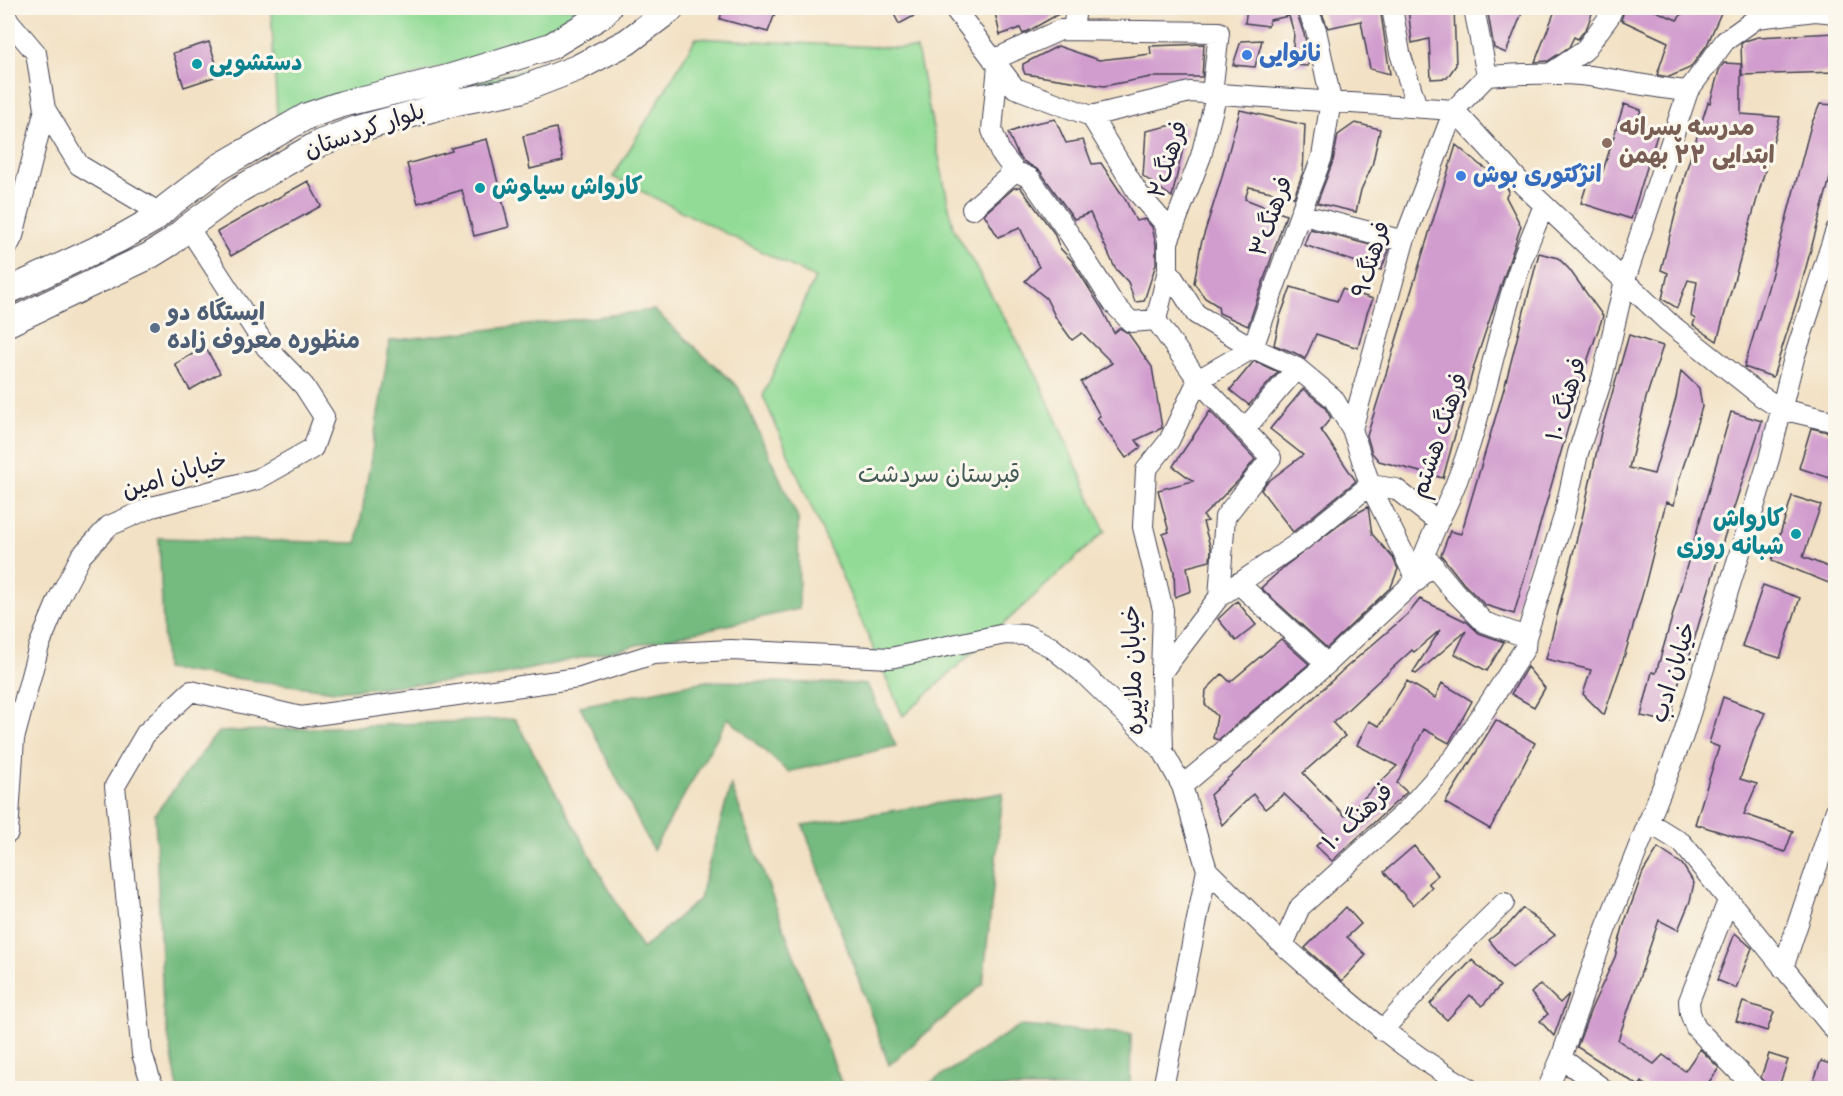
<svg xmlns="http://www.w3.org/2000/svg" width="1843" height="1096" font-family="'Indie Flower','Playpen Sans Arabic',sans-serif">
<rect width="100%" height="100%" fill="#fbf7ec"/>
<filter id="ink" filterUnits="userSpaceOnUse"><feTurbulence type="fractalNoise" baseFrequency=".0167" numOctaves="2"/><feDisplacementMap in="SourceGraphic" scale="12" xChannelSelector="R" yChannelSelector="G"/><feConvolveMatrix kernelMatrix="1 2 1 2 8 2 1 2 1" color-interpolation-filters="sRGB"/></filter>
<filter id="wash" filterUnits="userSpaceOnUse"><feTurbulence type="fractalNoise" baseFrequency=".008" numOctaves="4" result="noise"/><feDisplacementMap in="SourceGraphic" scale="24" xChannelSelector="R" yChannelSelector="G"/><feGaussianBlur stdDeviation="1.35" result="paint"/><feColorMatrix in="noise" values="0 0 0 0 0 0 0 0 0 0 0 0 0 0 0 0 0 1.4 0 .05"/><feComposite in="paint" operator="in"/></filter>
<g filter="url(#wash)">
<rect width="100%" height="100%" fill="#f2e1c4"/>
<path fill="#92db96" stroke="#5a7e68" stroke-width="1.5" d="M271 8H623L609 18 277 116Z
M651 8H662L574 63 380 110 375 108 572 57 638 19Z
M696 38 917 49 953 227 1036 374 1105 531 903 716 763 396 815 278 613 177Z"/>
<path fill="#75bb7f" stroke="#4c6e5d" stroke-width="1.5" d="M654 310 738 387 798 518 799 609 490 678 335 691 165 669 159 538 357 543 390 341Z
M706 681 867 684 896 746 788 772 728 718 653 850 580 706Z
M515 719 642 949 699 899 731 785 843 1088H178L163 1007 155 814 218 732Z
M1003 793 983 984 889 1065 803 825Z
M1019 1026 1131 1034 1130 1088H922Z"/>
<g id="blocks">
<path fill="#d19dce" d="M723 8H777L768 32 720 19Z
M891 8H929L899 24Z
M994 8H1064V11L1023 34 1020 28 1000 35Z
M1247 8H1295L1304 34 1309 53 1308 66 1292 65 1294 33 1289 16 1270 20 1268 26 1245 23Z
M1336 8H1380L1390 74 1370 69 1361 21 1328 28 1321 11Z
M1408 8H1454L1456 65 1447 78 1431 79 1429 39 1412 43Z
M1487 8H1524L1506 53 1494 48Z
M1556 8H1594L1587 27 1578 39 1574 37 1569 47 1548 61 1535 62Z
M1625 8H1649L1677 20 1687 8H1723L1707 45 1690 68 1669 77 1657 75 1668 42 1621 20Z
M1836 33V72L1742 75 1741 44 1745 41 1758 37Z
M1262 40 1255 67 1233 65 1241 41Z
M209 42 220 75 184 87 173 53Z
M1204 44 1202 77H1151L1104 86 1025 74 1023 69V64L1058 46 1099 60 1151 54 1150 46Z
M1724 63 1741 64V114L1780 117 1717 341 1693 325 1695 319 1691 316 1697 282 1688 280 1677 308 1662 299 1668 273 1661 270 1687 168 1708 102 1710 103 1719 70Z
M1624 104 1641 110 1637 122 1659 129 1631 219 1581 203 1591 171 1602 174Z
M1820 104 1836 105V156L1798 297 1773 377 1744 367 1768 288 1811 125Z
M1240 110 1305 125 1303 172 1294 197 1249 187 1245 199 1286 215 1248 326 1219 313 1218 306 1205 298 1194 283 1201 244 1221 180Z
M1055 119 1066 143 1083 140 1092 164 1101 163 1125 199 1136 221 1145 219 1152 227 1156 244V264L1144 301 1135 302 1128 282 1115 268 1090 213 1074 219 1040 171 1023 161 1018 155 1008 133 1031 124Z
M1355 123 1380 129 1372 166 1361 190 1356 212 1317 203 1333 161 1338 135Z
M1173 125 1188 126 1172 197 1143 176 1146 131Z
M556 128 563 161 530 169 523 136Z
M487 139 509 227 474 236 462 190 418 203 407 164 452 151 451 148Z
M1456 145 1480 165 1496 174 1503 181 1509 191 1506 197 1521 226 1475 363 1443 478 1379 461 1372 453 1367 436Z
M308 181 321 206 231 256 217 232Z
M1020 187 1054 233 1060 248 1072 261 1102 309 1114 333 1120 328 1128 333 1152 367 1162 428 1136 440 1141 447 1126 458 1097 418 1100 416 1081 382 1112 363 1082 333 1072 340 1056 318 1046 298 1025 281 1039 267 1020 228 998 237 984 214 1014 188Z
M1310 229 1389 250 1381 270 1304 245Z
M1539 253 1558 258 1569 269 1603 316 1588 359 1514 614 1485 605 1463 583 1441 555 1450 531 1461 534 1505 385Z
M1291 287 1337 301 1342 289 1373 299 1367 313 1358 348 1316 334 1305 359 1295 353 1274 345 1280 317Z
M1629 335 1663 346 1646 398 1629 468 1654 474 1676 398 1681 371 1699 388 1702 407 1679 480 1674 505 1666 502 1644 589 1625 654 1604 715 1583 694 1591 670 1546 659 1583 514 1601 432Z
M205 347 220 373 190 390 175 364Z
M1254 361 1278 372 1249 405 1230 390Z
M1303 389 1324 406 1331 418 1321 430 1356 481 1293 532 1261 490 1266 483 1303 455 1270 429Z
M1210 411 1255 459 1239 480 1203 516 1208 521 1203 522 1211 549 1210 561 1187 567 1191 591 1175 597 1174 571 1163 534 1169 532 1158 490 1193 481 1173 466Z
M1731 412 1762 421 1723 541 1688 661 1684 660 1670 722 1641 716 1652 672 1656 673Z
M1811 428 1836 434V480L1799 468Z
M1792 496 1821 505 1803 557 1836 570V586L1772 560Z
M1368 507 1372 534 1393 558 1398 569 1391 587 1327 648 1261 588 1285 566 1350 517Z
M1763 585 1800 598 1780 658 1742 646Z
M1420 599 1467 622 1479 633 1504 642 1487 671 1455 654 1466 631 1416 674 1413 672 1440 630 1414 652 1412 650 1333 723 1345 736 1303 773 1345 816 1397 766 1357 745 1369 721 1379 726 1407 681 1435 698 1442 683 1472 701 1449 743 1424 729 1397 783 1407 792 1332 861 1316 846 1327 835 1284 794 1265 809 1253 794 1222 825 1210 795 1342 671 1409 613Z
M1237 601 1256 625 1236 641 1218 619Z
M1281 639 1309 664 1218 740 1213 738 1217 716 1205 704 1206 690 1222 674 1230 682Z
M1527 667 1545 688 1534 707 1511 694Z
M1723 697 1765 713 1755 735 1740 779 1757 784 1744 814 1793 831 1785 852 1695 824 1719 747 1709 743Z
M1496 720 1535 743 1490 829 1445 803Z
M1414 846 1438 875 1428 883 1432 887 1413 905 1384 872Z
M1658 848 1682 864 1694 883 1690 901 1678 930 1659 920 1618 1040 1654 1064 1663 1055 1685 1071 1700 1049 1719 1068 1704 1089H1651L1642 1082 1639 1086 1577 1047 1591 1009 1615 957 1623 927 1643 872Z
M1346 907 1361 924 1347 937 1366 955 1342 981 1305 948Z
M1523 908 1555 935 1512 968 1489 940 1510 923Z
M1735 933 1752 948 1736 988 1717 980Z
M1472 960 1500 986 1482 1006 1470 995 1447 1020 1430 1004Z
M1540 984 1560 1003 1569 994 1554 1036 1540 1021 1548 1014 1531 993Z
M1743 1002 1774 1012 1767 1031 1736 1021Z
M1769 1054 1788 1060 1778 1089 1767 1087 1761 1077Z
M1821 1061 1836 1066V1089L1813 1083Z"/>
</g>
</g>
<g filter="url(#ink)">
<use href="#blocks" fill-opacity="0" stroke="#413f50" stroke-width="1.5"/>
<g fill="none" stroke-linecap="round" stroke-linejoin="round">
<g stroke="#413f50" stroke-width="22">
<path id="minor" d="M954 8 1015 88 1091 116
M1392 8 1400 53 1417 107
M1474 8 1487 76
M8 20 36 53 45 109 79 165 160 213
M1073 30 1076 8
M993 60 1060 30 1219 32 1212 93
M998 65 992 130 1000 152 1015 171 1030 178 1070 235 1113 303 1131 322 1156 320
M1551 73 1584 51 1609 17 1613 8
M1454 110 1523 185 1668 322 1761 396 1781 409 1836 422
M1091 116 1138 193 1165 224 1168 242V270L1196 314 1253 348 1297 368 1333 398 1352 429 1370 485 1396 489 1438 522C1480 444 1490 352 1519 269 1526 247 1536 226 1544 205
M1091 116 1190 92 1454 110
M972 209 1015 171
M1300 214 1404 241
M1168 242 1201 156 1217 93
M8 246 13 236 45 109
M1352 429 1404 241 1454 110 1487 76C1521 74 1556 72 1590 76 1623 81 1655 88 1688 91L1725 41 1757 18 1815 11 1836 13
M1244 430 1297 368
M1438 522 1424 555 1454 591 1484 622 1526 637 1564 516 1578 453 1602 379 1625 280 1688 91
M1238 583 1327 664
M1219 597 1301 541 1370 485 1417 581
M1161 673 1219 597 1225 517 1271 458 1198 380 1253 348 1300 214 1322 157 1331 100 1316 30 1307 8
M1182 786 1327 664 1433 564
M1648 822 1682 843 1836 1032
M8 833 14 739 39 646 59 598 81 556 109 526 152 507 258 479 313 448 324 417 304 386 266 347 188 227
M1207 870 1283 945 1300 907 1408 809 1455 756 1525 648 1526 637
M1728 901 1689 1001 1690 1013 1696 1028 1755 1088
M1283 945C1343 997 1400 1049 1468 1088
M1783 968 1836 810
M1382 1031 1442 964 1504 903
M1561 1058 1602 1088
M153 1088 142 1054 115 786 146 733 191 691 301 717 578 678 653 654 731 650 890 658 1005 634 1027 635 1051 647 1082 672 1163 751
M1163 1088 1207 870 1182 786 1163 751 1161 673 1163 610 1143 527 1146 470 1169 441 1198 380 1156 320 1168 270
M1548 1088 1561 1058 1606 928 1683 736 1769 459 1794 358 1836 230"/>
</g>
<g stroke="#413f50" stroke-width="28">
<path id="major" d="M8 291 119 239 154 219 168 206 219 167 307 116 342 104 448 78 551 46 602 15 608 8
M8 323 149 256 170 243 188 227 240 189 320 143 357 129 457 102 520 90 577 68 627 42 672 8"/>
</g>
<use href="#minor" stroke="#fff" stroke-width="20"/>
<use href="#major" stroke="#fff" stroke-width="26"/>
</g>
</g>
<g fill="#3f7fe0" stroke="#fbf7ec" stroke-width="2">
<circle cx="1247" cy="55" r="6"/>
<circle cx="1461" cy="176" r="6"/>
</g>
<g fill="#0f9aa8" stroke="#fbf7ec" stroke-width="2">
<circle cx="197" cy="64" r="6"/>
<circle cx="480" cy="188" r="6"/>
<circle cx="1796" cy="534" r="6"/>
</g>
<circle fill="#8d6e63" stroke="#fbf7ec" stroke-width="2" cx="1607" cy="143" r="6"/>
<circle fill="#5c6f8a" stroke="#fbf7ec" stroke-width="2" cx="155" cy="328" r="6"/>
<g text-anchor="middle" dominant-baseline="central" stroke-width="6" stroke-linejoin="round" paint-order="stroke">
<g font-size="24" font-weight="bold" fill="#366cbe" stroke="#fbf7ec" text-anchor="start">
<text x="1259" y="55">نانوایی</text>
<text x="1473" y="176">انژکتوری بوش</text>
</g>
<g font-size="24" font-weight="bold" fill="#0d838f" stroke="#fbf7ec" text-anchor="start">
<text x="209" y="64">دستشویی</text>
<text x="492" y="188">کارواش سیاوش</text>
<text x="1784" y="520" text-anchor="end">کارواش<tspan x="1784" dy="28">شبانه روزی</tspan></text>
</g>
<g font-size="24" font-weight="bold" fill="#785e54" stroke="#fbf7ec" text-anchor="start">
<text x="1619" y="129">مدرسه پسرانه<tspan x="1619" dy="28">ابتدایی ۲۲ بهمن</tspan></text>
</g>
<g font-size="24" fill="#22223b" stroke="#fbf7ec">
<text transform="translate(365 132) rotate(-19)">بلوار کردستان</text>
<text transform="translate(1170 160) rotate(-72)">فرهنگ۲</text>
<text transform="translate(1273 217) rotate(-70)">فرهنگ۳</text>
<text transform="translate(1373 260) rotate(-73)">فرهنگ۹</text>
<text transform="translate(1568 400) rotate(-73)">فرهنگ ۱۰</text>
<text transform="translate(1441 436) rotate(-71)">فرهنگ هشتم</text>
<text transform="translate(175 477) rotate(-17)">خیابان امین</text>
<text transform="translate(1135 670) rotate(-92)">خیابان ملاپیره</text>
<text transform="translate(1675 673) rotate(-73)">خیابان ادب</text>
<text transform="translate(1359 818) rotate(-43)">فرهنگ ۱۰</text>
</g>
<g font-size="24" font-weight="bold" fill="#4e5e75" stroke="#fbf7ec" text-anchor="start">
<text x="167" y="314">ایستگاه دو<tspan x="167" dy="28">منظوره معروف زاده</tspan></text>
</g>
<g font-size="24" fill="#445a56" stroke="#fbf7ec">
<text x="939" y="476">قبرستان سردشت</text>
</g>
</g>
<rect width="1843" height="1096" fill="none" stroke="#fbf7ec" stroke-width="30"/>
</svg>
